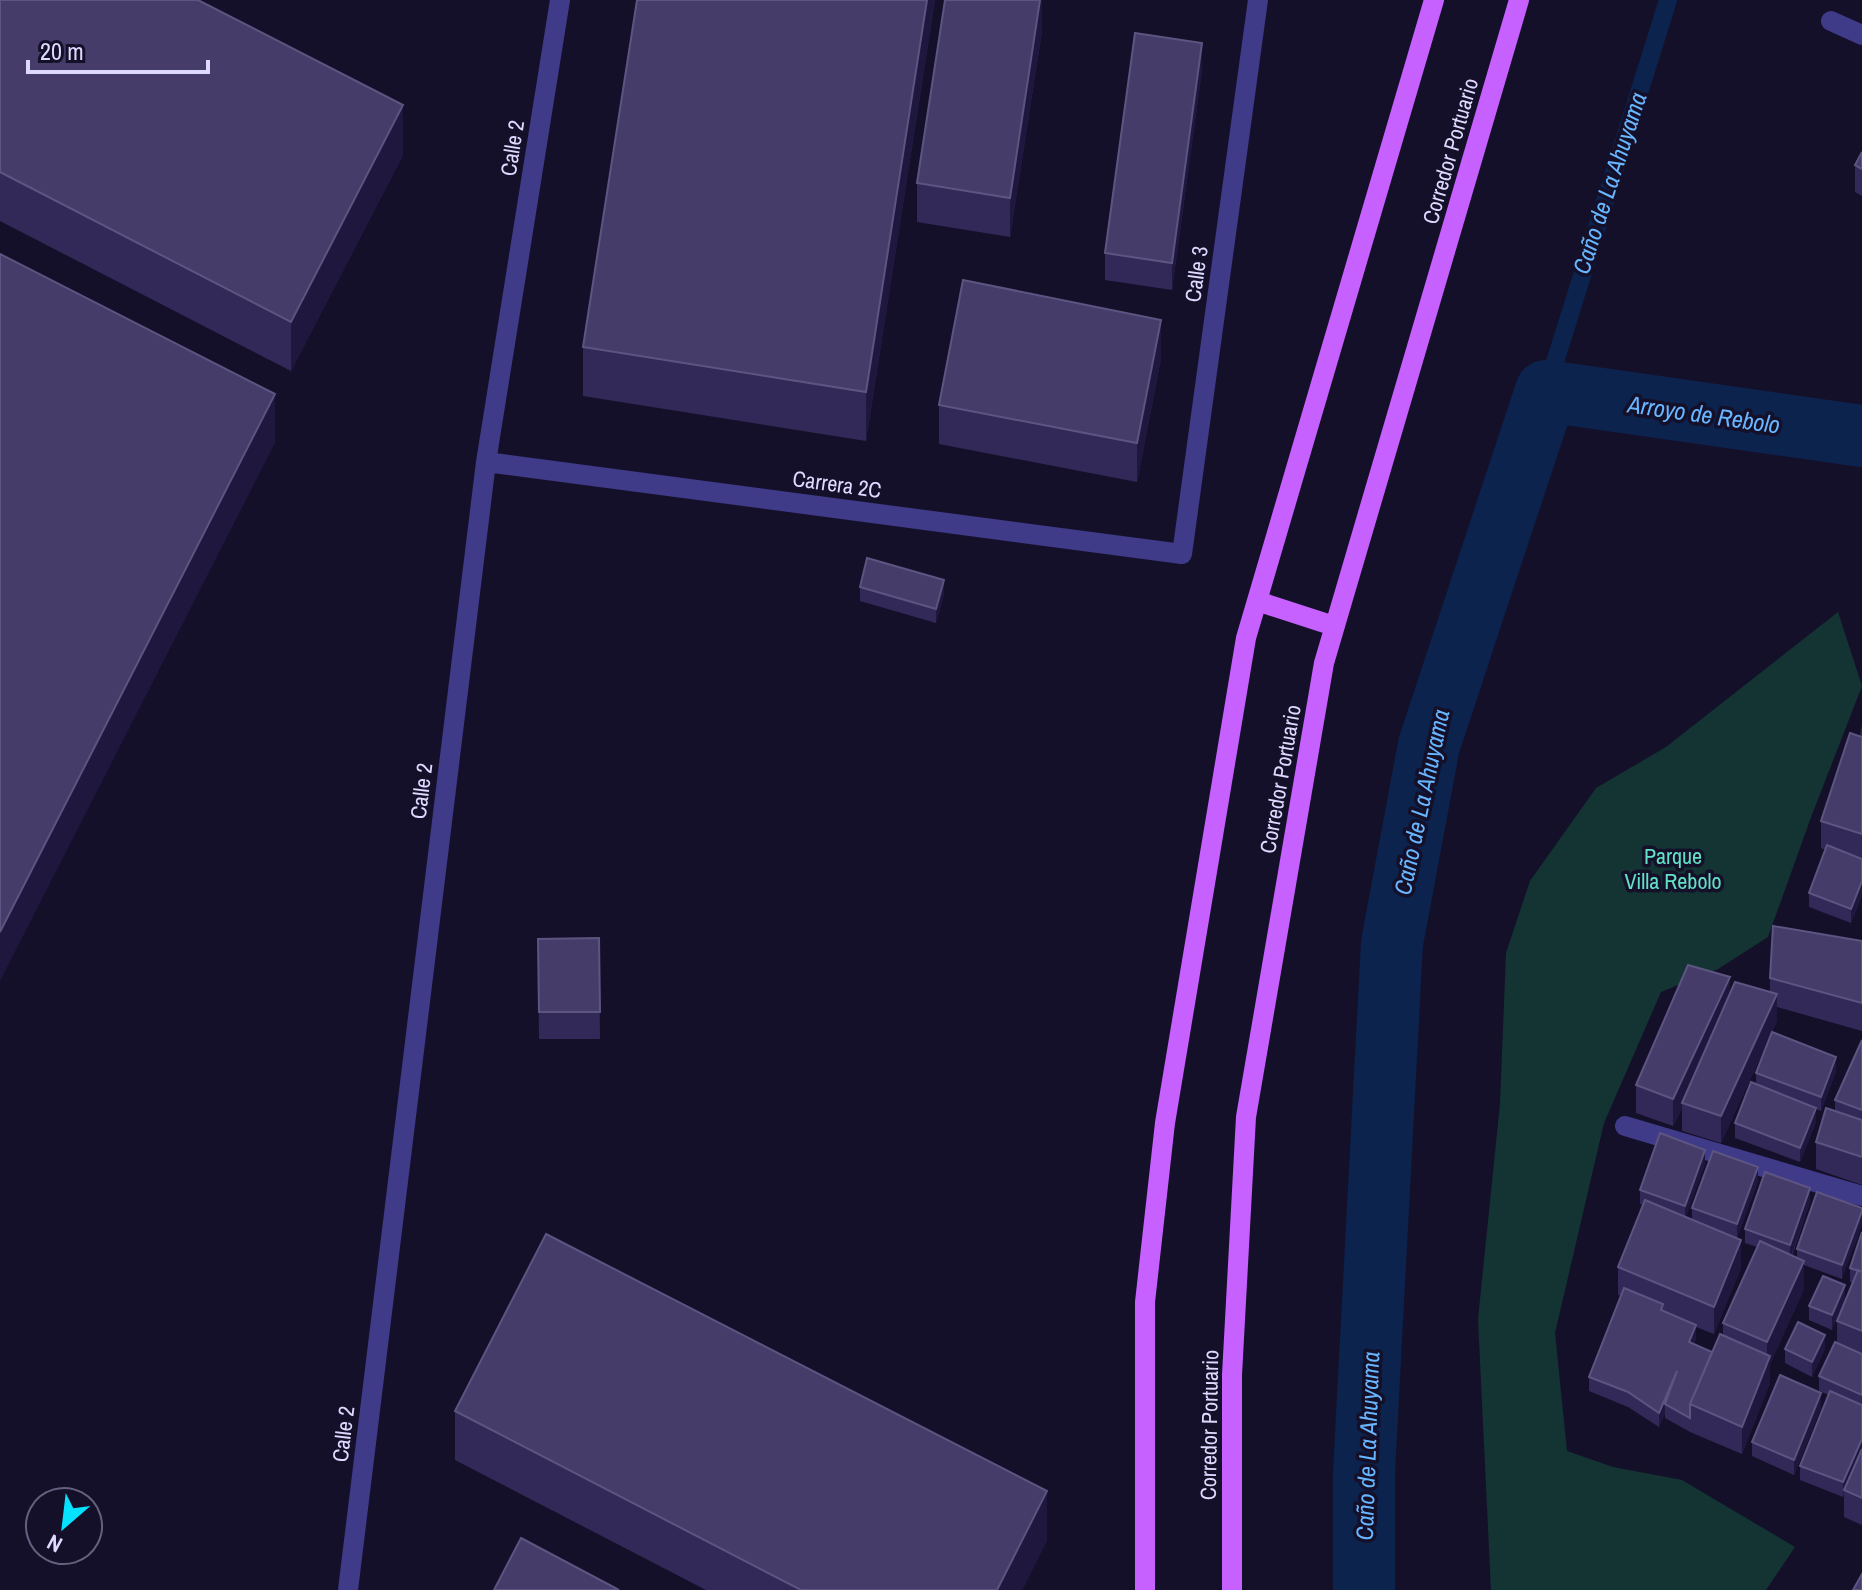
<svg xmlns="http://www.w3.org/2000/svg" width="1862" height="1590" font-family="'Archivo Narrow',sans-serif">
<rect width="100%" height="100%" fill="#15102a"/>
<path fill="#133433" d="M1838 612 1862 686 1810 820 1768 937 1718 969 1661 992 1604 1123 1555 1333 1567 1451 1613 1467 1682 1480 1795 1547 1766 1590H1491L1478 1319 1500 1104 1506 953 1530 881 1596 788 1666 747Z"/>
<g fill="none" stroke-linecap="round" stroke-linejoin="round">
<path stroke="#0c234d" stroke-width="18" d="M1546 391 1668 0"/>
<path stroke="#0c234d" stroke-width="62" d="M1364 1590V1472L1392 943 1429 745 1546 391 1862 436"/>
<path stroke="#3f3b89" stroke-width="20" d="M1831 21 1862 35
M486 462 1182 554 1258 0
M1625 1126 1862 1196
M348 1590 486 462 560 0"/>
<path stroke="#c660ff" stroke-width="20" d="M1257 601 1334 626
M1145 1590V1302L1165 1123 1246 638 1434 0
M1232 1590V1375L1246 1117 1324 663 1519 0"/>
</g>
<path fill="#332958" d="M0 0 403 155 291 371 0 221Z
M935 0 866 441 583 396V347Z
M1042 0V31L1010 237 917 222V183Z
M1202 70 1172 290 1105 280V253Z
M1862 152V196L1855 192V165Z
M1161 359 1137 482 939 444V405Z
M860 587 944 594 936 623 860 601Z
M1862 724V896L1851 923 1809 907V893L1826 850 1821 848V821L1860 736Z
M599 938 600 1039H539L538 939Z
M1862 941V1031L1777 1007V1021L1721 1143 1682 1131V1108L1673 1126 1636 1113V1085L1730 994 1770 992V978Z
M1862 1040V1185L1816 1169V1142L1835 1111V1100Z
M1836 1071 1821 1111 1816 1109V1122L1800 1162 1735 1138V1123L1756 1084V1073Z
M1705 1164 1685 1217 1692 1220V1208L1758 1181 1737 1238 1719 1231 1741 1268 1714 1334 1696 1327V1339L1694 1344 1712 1352 1723 1335V1323L1757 1247 1745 1243V1229L1810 1202 1792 1256 1797 1258V1249L1862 1208 1842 1279 1804 1265V1289L1770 1364V1383L1742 1454 1690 1432 1665 1418V1413L1659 1427 1628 1407 1589 1391V1377L1621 1296 1618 1295V1267L1643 1205 1640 1204V1190Z
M1862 1232V1525L1844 1517V1494L1843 1497 1800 1480V1466L1829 1395 1819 1391V1376L1837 1343V1321L1853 1283 1850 1282V1268Z
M1845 1299 1832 1330 1809 1320V1306Z
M1785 1349H1825L1812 1377 1785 1363Z
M1821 1407 1794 1475 1752 1456V1442Z
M455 1411 1047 1540 1022 1590H706L455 1460Z"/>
<path fill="#1f173e" d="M927 0H935L866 441V392Z
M1040 0H1042V31L1010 237V198Z
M1202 43V70L1172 290V263Z
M403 105V155L291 371V322Z
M1161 320V359L1137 482V443Z
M275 394V443L0 981V932Z
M944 580V594L936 623V609Z
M1862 881V896L1851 923V909Z
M1730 977V1004L1682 1103V1108L1673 1126V1099Z
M1777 994V1021L1721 1143V1116Z
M1836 1057V1071L1821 1111V1097Z
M1816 1108V1122L1800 1162V1148Z
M1705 1150V1164L1685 1220V1206Z
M1758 1167V1181L1737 1238V1224Z
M1810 1188V1202L1790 1259V1245Z
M1862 1211V1226L1842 1279V1265Z
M1741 1240V1268L1714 1334V1307Z
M1804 1261V1289L1770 1364V1383L1742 1454V1427L1767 1363V1342Z
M1845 1285V1299L1832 1330V1315Z
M1696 1325V1339L1689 1356V1342Z
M1825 1335V1349L1812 1377V1362Z
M1677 1371 1665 1404V1413L1659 1427V1413Z
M1821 1393V1407L1794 1475V1460Z
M1862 1439V1454L1844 1490 1843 1497V1482Z
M1047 1491V1540L1022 1590H997Z"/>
<path fill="#453c6a" stroke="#5d5581" stroke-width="2" d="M0 0H198L403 105 291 322 0 172Z
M637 0H927L866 392 583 347Z
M945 0H1040L1010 198 917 183Z
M1135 33 1202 43 1172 263 1105 253Z
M1862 152V169L1855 165Z
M0 254 275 394 0 932Z
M963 280 1161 320 1137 443 939 405Z
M867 558 944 580 936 609 860 587Z
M1850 733 1862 737V834L1821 821Z
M1827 845 1862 859V881L1851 909 1809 893Z
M1773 926 1862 941V1003L1770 978Z
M599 938 600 1012H539L538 939Z
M1688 965 1730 977 1673 1099 1636 1085Z
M1735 982 1777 994 1721 1116 1682 1103Z
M1772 1032 1836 1057 1821 1097 1756 1073Z
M1862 1040V1110L1835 1100Z
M1751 1082 1816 1108 1800 1148 1735 1123Z
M1826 1108 1862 1120V1157L1816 1142Z
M1660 1133 1705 1150 1685 1206 1640 1190Z
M1713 1151 1758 1167 1737 1224 1692 1208Z
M1765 1172 1810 1188 1790 1245 1745 1229Z
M1817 1192 1862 1208V1211L1842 1265 1797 1249Z
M1645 1200 1741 1240 1714 1307 1618 1267Z
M1862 1232V1272L1850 1268Z
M546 1234 1047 1491 997 1590H801L455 1411Z
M1760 1241 1804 1261 1767 1342 1723 1323Z
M1858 1270 1862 1272V1331L1837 1321Z
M1823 1276 1845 1285 1832 1315 1809 1306Z
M1624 1288 1663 1304 1661 1310 1696 1325 1689 1342 1712 1352 1690 1404V1418L1665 1404 1677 1371 1659 1413 1628 1392 1589 1377Z
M1798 1322 1825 1335 1812 1362 1785 1349Z
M1720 1334 1770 1356 1742 1427 1690 1404Z
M1835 1342 1862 1354V1395L1819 1376Z
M1780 1375 1821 1393 1794 1460 1752 1442Z
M1830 1391 1862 1405V1439L1843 1482 1800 1466Z
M1862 1449V1498L1844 1490Z
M521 1538 619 1590H494Z
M1862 1574V1590H1853Z"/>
<g text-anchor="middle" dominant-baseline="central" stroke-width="7" stroke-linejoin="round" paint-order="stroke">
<g font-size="22" fill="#ded9ff" stroke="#15102a">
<text transform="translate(512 148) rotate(-81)">Calle 2</text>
<text transform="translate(1450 151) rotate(-74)">Corredor Portuario</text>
<text transform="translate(1196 274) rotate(-82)">Calle 3</text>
<text transform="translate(837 484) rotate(8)">Carrera 2C</text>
<text transform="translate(1280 779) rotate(-80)">Corredor Portuario</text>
<text transform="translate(421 791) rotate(-83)">Calle 2</text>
<text transform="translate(1209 1425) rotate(-89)">Corredor Portuario</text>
<text transform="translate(343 1434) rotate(-83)">Calle 2</text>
</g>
<g font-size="22" fill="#62e2c4" stroke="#15102a">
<text x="1673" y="856">Parque<tspan x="1673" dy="25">Villa Rebolo</tspan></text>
</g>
<g font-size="24" font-style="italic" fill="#67b6ff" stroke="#15102a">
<text transform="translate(1609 183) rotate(-72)">Caño de La Ahuyama</text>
<text transform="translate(1704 414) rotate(8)">Arroyo de Rebolo</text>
<text transform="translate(1421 802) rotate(-78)">Caño de La Ahuyama</text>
<text transform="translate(1367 1446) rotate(-88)">Caño de La Ahuyama</text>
</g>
</g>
<g transform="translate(64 1526) rotate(208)"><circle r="38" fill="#15102a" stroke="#65607f" stroke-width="2"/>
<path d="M0-6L14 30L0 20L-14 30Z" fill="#05e2ff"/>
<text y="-12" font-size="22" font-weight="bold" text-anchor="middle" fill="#ded9ff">N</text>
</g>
<path d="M28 60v12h180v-12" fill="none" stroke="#ded9ff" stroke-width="4"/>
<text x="40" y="60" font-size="24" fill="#ded9ff" stroke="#15102a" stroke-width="6" paint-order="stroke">20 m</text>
</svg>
